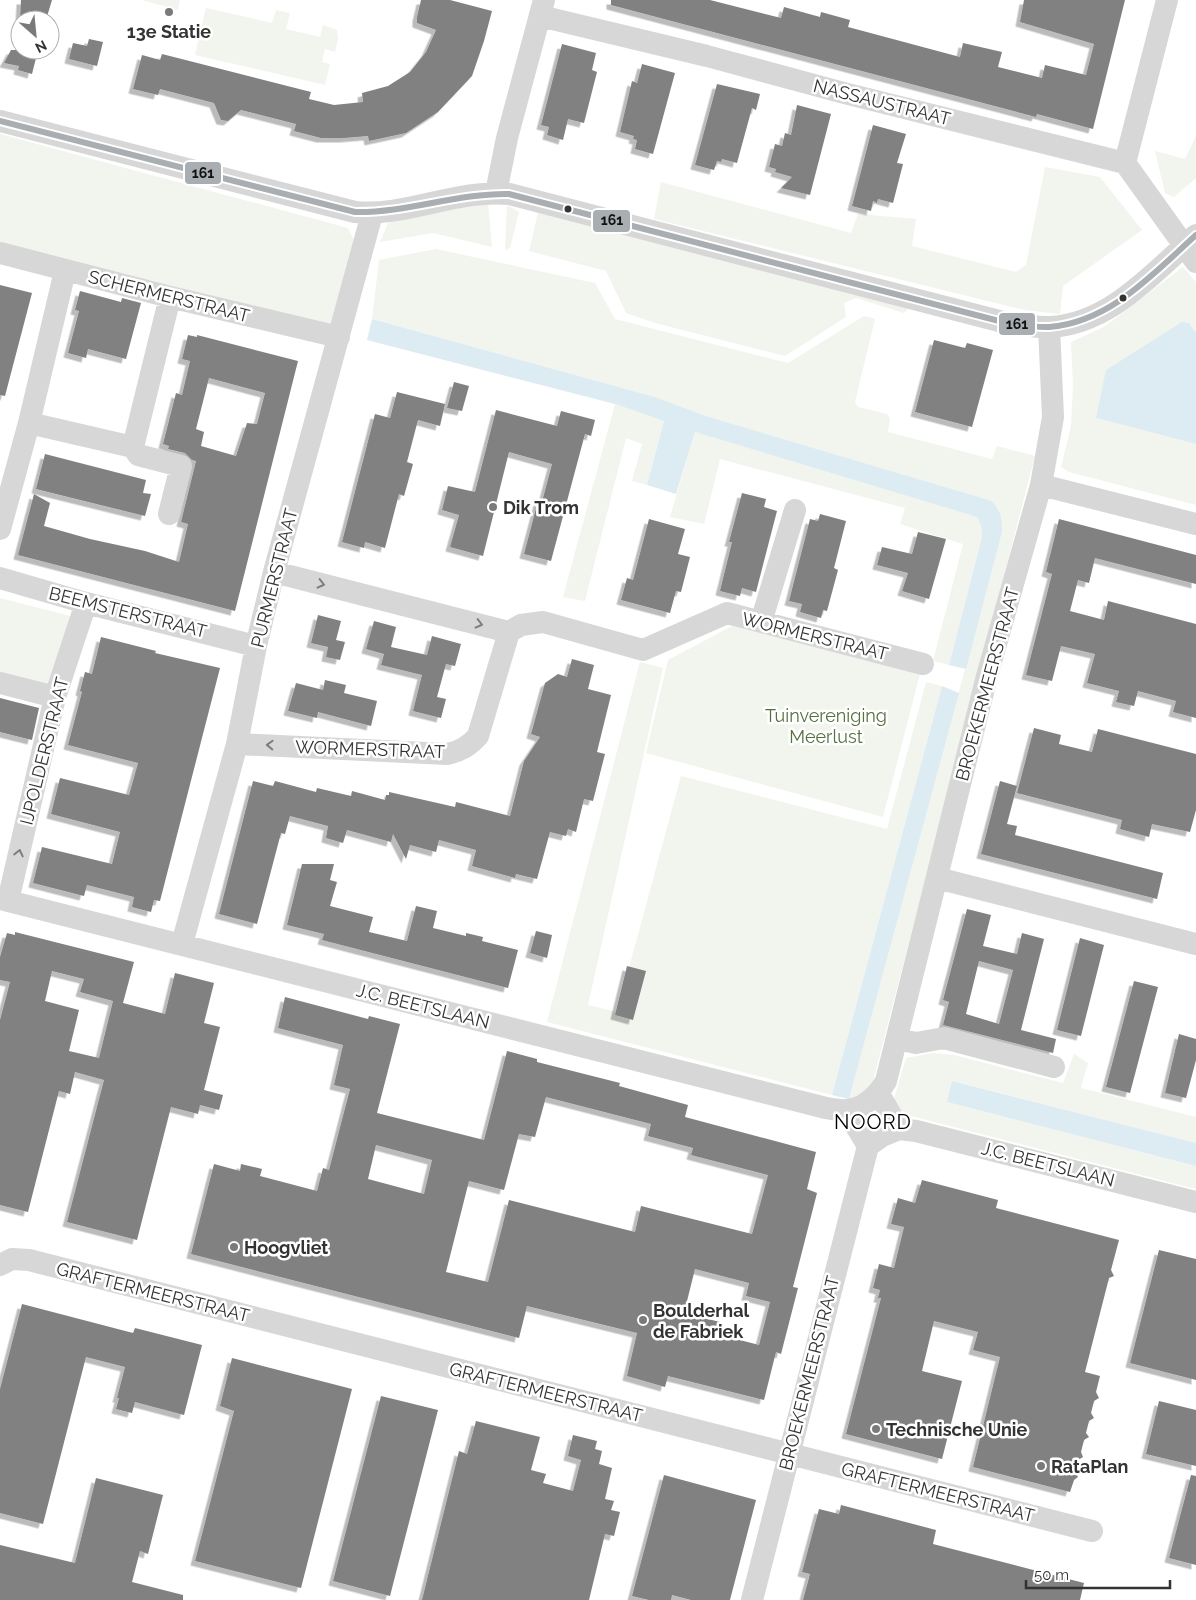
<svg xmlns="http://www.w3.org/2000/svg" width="1196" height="1600" font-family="Raleway,sans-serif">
<defs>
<filter id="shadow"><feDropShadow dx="-4.5" dy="4.5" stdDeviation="0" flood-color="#0004"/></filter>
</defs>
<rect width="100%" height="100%" fill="#fff"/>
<path fill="#f1f5ed" d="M142 0H180L178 10Z
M206 8 272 23 276 10 290 13 286 29 320 37 323 25 337 30 338 39 335 52 325 49 322 62 330 64 325 85 195 55Z
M0 134 348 228 356 245 333 329 0 244Z
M1196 136V178L1174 197 1165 193 1155 151 1185 159Z
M1045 167 1100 177 1142 230 1063 286 1060 314 1024 310 654 219 661 182 851 233 858 214 916 219 912 246 1016 272 1026 265Z
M488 202 492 247 433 233 380 242 388 223Z
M507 205 519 212 510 248 505 250Z
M539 208 911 305 904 313 856 298 844 303 846 317 785 356 655 323 626 313 606 271 529 251Z
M436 249 595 283 615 319 788 363 864 316 875 319 855 402 858 407 887 414 890 419 888 432 992 459 997 446 1035 456 873 1081 864 1092 849 1099 1002 532 998 508 991 501 706 416 655 397 372 319 379 260Z
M1183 267 1196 282V333L1189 323 1096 418 1196 444V505L1069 472 1061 467 1071 426 1073 385 1071 342 1104 327Z
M615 404 664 421 647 485 632 481 642 444 626 438 585 601 563 597Z
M695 432 977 517 981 525 982 537 949 665 933 661 963 544 900 524 905 508 720 459 704 524 670 517Z
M0 598 70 616 49 686 0 672Z
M732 626 920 674 883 817 646 753 668 660Z
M640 662 663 668 588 1005 617 1012 681 776 887 829 926 682 942 686 832 1095 547 1022Z
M933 1053 954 1055 1063 1083 1074 1054 1088 1063 1081 1088 1196 1117V1143L953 1081 947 1102 1196 1166V1189L911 1116 899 1110 893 1102 906 1058Z"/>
<path fill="#ddebf3" d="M372 319 655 397 706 416 992 501C1001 511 1002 519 1002 532L966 669 949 665 982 537 981 525 977 517 695 432 676 494 647 485 664 421 615 404 367 340Z
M1182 322 1189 323 1196 333V444L1096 418 1106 370Z
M942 686 959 693 849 1099 832 1095Z
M952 1081 1196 1143V1166L947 1102Z"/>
<path fill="#818181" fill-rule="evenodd" filter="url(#shadow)" d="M21 0H52L46 20H20Z
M421 0H450L492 11 484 41 472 76 438 112 406 133 369 141 368 136 344 138H321L294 131 296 124 241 110 228 121 221 120 214 103 160 89 158 95 133 89 142 55 160 60 162 54 311 92 309 99 334 105 363 102 362 93 388 86 410 72 426 52 436 30 417 23V17Z
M611 0H710L781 18 784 7 820 17 821 12 850 20 848 27 960 57 963 43 1002 52 998 67 1042 78 1045 65 1086 75 1094 44 1020 22 1024 0H1125L1093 129 1037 114 1036 117 611 5Z
M89 39 103 42 97 66 69 59 73 43 87 46Z
M562 44 596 53 592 70 597 72 584 123 568 119 563 140 547 135 549 127 541 125Z
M11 50H38L32 74 18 70 19 66 4 63Z
M642 64 675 73 653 154 635 149 637 140 633 139 634 136 620 132 632 81 637 83Z
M717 84 760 94 756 110 752 108 737 163 722 159 721 162 717 161 714 170 695 165Z
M797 105 831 114 810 195 781 188 792 177 775 172 776 169 769 167 775 144 782 146 785 133 791 135Z
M873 125 906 134 897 163 903 164 893 203 878 199 877 203 873 201 871 211 852 206Z
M0 285 32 293 5 396 0 395Z
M80 291 121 302 122 298 141 303 126 359 88 349 86 358 68 353 79 311 75 310Z
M188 335 197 337V335L298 361 235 611 18 555 34 494 50 503 44 526 90 539 145 551 179 562 188 524 181 522 196 461 192 460 185 453 168 449 169 446 163 444 176 393 182 395 190 361 182 359ZM209 378 265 393 257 424 247 423 236 456 201 446 204 432 196 429Z
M934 340 965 348 967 343 993 350 972 427 915 412Z
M454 382 469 386 462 411 447 408Z
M397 392 445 404 440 426 418 420 407 462 413 464 404 496 399 494 385 548 365 542 364 548 342 542 375 414 390 418Z
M496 410 557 426 561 411 595 420 591 436 585 434 551 561 524 554 538 501 542 502 552 464 509 452 483 556 450 547 459 515 442 510 448 486 475 492Z
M45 454 146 480 143 493 151 494 145 516 36 489Z
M742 493 766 499 764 507 777 511 756 592 742 588 740 596 720 591 732 542H729Z
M820 514 846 521 834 568 838 570 827 611 823 610 821 618 800 612 802 604 789 601 810 519 818 521Z
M649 519 685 529 678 554 690 557 681 592 676 591 670 613 621 600 627 578 633 580Z
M1059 519 1196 555V584L1095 558 1089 583 1078 580 1070 611 1104 620 1108 601 1196 624V718L1173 712 1176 701 1138 691 1134 706 1116 702 1119 691 1087 683 1095 654 1061 646 1052 681 1026 675 1052 574 1046 572Z
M918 532 946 539 929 599 902 591 908 573 877 565 882 547 912 554Z
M318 615 341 621 336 640 345 642 340 660 326 657 328 647 311 643Z
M374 621 396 627 391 647 427 655 432 636 461 644 455 666 446 664 437 697 446 699 441 718 413 711 422 675 381 665 384 654 366 649Z
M101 637 156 651 155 653 220 668 160 901 154 900 151 912 132 907 134 897 87 885 84 896 33 883 42 847 112 864 120 832 51 814 60 778 129 795 138 763 68 745 82 692 80 691 85 672 92 674Z
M572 659 594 665 588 689 611 695 597 752 605 754 593 801 584 799 576 832 568 829 566 836 550 832 537 879 516 874 515 878 472 866 476 850 439 840 436 852 410 845 406 859 393 834 391 842 347 830 343 843 326 838 328 826 290 816 285 834 281 833 257 924 219 914 253 781 273 786 275 781 316 792 317 788 351 796 352 791 385 800 386 795H389V792L455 807 456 802 510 816 524 761 540 737 531 734 545 683 558 674 567 677Z
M325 680 346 685 344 693 377 701 371 726 318 712 317 718 288 711 296 683 323 690Z
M0 698 39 708 32 740 0 732Z
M1034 728 1061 735 1059 744 1092 752 1098 729 1196 754V810L1190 832 1152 824 1149 837 1120 829 1122 820 1017 793Z
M1000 781 1017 786 1007 824 1017 826 1015 835 1163 873 1157 899 981 854Z
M302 864H334L330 880 337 882 330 906 373 917 369 932 407 941 416 906 437 911 433 928 466 936V933L483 937 482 941 518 950 508 988 322 940 324 934 287 925Z
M967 909 991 915 983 946 1017 954 1022 933 1044 939 1021 1030 1056 1039 1053 1053 943 1025 949 1002 943 1000ZM979 961 1013 970 999 1024 966 1014Z
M536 931 552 935 547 958 530 953Z
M15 932 134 962 123 1003 165 1014 175 973 214 983 204 1023 220 1027 204 1090 223 1095 219 1110 200 1105 198 1114 171 1107 137 1240 67 1222 104 1080 75 1072 70 1094 59 1091 28 1212 0 1205V1020L10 982 0 980V957L7 933 15 935ZM52 971 84 979 80 992 113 1001 99 1058 69 1051 79 1010 45 1001Z
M1080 938 1104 945 1081 1036 1057 1030Z
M627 966 646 971 633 1020 615 1015Z
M1134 981 1158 987 1130 1093 1106 1087Z
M285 997 368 1019 369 1016 400 1024 377 1113 484 1140 507 1051 537 1059V1062L620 1083 619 1086 688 1105 685 1117 816 1152 807 1189 817 1193 793 1287 798 1288 781 1354 776 1352 764 1400 668 1376 665 1387 627 1376 637 1333 527 1306 519 1338 191 1254 214 1164 240 1171 241 1164 262 1169 260 1176 317 1191 323 1168 329 1170 350 1089 334 1085 343 1045 278 1028ZM546 1097 651 1124 648 1136 693 1148 691 1155 768 1175 752 1234 641 1206 635 1232 509 1200 488 1282 446 1272 469 1181 504 1190 519 1134 535 1137ZM376 1145 432 1160 424 1194 368 1179ZM695 1269 749 1283 746 1296 770 1302 759 1345 717 1334 720 1322 684 1313Z
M1179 1034 1196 1039V1060L1186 1098 1165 1093Z
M922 1180 998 1200 996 1208 1119 1240 1111 1270 1114 1276 1109 1278 1085 1372 1100 1376 1096 1392 1099 1398 1094 1401 1091 1413 1094 1418 1089 1421 1086 1433 1089 1437 1084 1440 1081 1452 1083 1457 1078 1460 1076 1473 1078 1477 1074 1480 1070 1492 973 1467 1000 1357 973 1350 978 1332 934 1321 922 1371 962 1381 942 1459 846 1434 881 1298H878L880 1290 873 1288 879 1264 894 1268 904 1227 891 1224 898 1198 915 1203Z
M1159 1250 1196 1259V1380L1130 1363Z
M22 1304 133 1333 135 1328 202 1345 184 1415 135 1402 132 1413 116 1409 119 1398H117L125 1367 86 1357 43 1524 0 1513V1389Z
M232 1358 352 1389 301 1588 195 1561 234 1411 220 1406Z
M381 1396 438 1410 390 1596 333 1581Z
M1159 1401 1196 1410V1466L1146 1454Z
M476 1421 540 1437 531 1470 546 1474 543 1483 573 1491 581 1460 568 1456 573 1435 597 1441 595 1449 602 1451 599 1464 612 1468 605 1499 614 1501 611 1510 620 1512 614 1536 605 1534 589 1600H422L459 1451 467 1454Z
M664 1475 756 1500 730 1600H691L672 1595 671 1600H649L632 1596Z
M1191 1475 1196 1476V1565L1169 1558Z
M96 1478 163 1495 148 1554 140 1551 132 1582 183 1595V1600H0V1545L75 1563Z
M841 1505 936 1530 933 1544 1084 1583 1080 1600H803L810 1574 802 1572 819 1509 839 1514Z"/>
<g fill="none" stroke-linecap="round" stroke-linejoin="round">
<path stroke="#d7d7d7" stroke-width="22" d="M540 16 707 56 844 93 1125 163 1196 262
M0 121 355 212C407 217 456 189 509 194L1003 322C1018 324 1034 328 1049 327 1109 325 1154 272 1196 235
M1125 163 1167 0
M496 193 507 138 544 0
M0 253 170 297 339 337
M29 423 133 447 170 297
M133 447 138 455 181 466 169 514
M1041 485 1196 524
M0 529 29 423 65 271
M0 578 86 603 256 646
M761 622 795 510
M509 632 521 625 543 622 643 650 727 613 923 664
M0 683 55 697
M237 744 447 754C461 751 469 746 478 736L509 632 274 572
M937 878 1196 944
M0 899 826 1108C833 1109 840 1111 846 1110 864 1109 878 1095 886 1081L987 676 1041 485 1053 417 1049 327
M8 901 55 697 86 603
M182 944 237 744 256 646 274 572 372 214
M897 1039 916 1043 944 1038 1054 1067
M879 1094 899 1129
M847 1111 868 1146
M868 1146 882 1136 899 1129 916 1131 1196 1202
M0 1265 12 1259 29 1260 1092 1531
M752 1600 868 1146"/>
<g stroke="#fff" stroke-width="10">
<path id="bus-1" d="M0 121 355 212C407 213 457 193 509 194L1003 322C1018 324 1034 328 1049 327 1110 322 1153 274 1196 235"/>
</g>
<use href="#bus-1" stroke="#a9aeb2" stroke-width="6"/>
</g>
<defs><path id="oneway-chevron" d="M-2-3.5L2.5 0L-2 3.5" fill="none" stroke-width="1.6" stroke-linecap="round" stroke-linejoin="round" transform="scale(1.25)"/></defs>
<g stroke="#7d7d7d">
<use href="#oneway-chevron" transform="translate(321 584) rotate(14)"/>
<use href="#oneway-chevron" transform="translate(479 624) rotate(14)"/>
<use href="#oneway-chevron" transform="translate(270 745) rotate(-178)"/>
<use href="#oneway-chevron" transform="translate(19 853) rotate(-77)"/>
</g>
<g fill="#7a7a7a" stroke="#fff" stroke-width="2">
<circle cx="169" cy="12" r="5"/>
<circle cx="493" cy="507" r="5"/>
<circle cx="234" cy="1247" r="5"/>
<circle cx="643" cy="1320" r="5"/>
<circle cx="876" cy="1429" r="5"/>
<circle cx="1041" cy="1466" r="5"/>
</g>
<g fill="#333" stroke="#fff" stroke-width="2">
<circle cx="568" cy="209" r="4.5"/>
<circle cx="1123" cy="298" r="4.5"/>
</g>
<g text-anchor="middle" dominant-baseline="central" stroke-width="5" stroke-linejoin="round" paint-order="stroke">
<g font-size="18" font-weight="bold" fill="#333" stroke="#fff" text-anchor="start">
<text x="169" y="31" text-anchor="middle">13e Statie</text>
<text x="503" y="507">Dik Trom</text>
<text x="244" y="1247">Hoogvliet</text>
<text x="653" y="1310">Boulderhal<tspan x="653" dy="21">de Fabriek</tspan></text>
<text x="886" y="1429">Technische Unie</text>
<text x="1051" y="1466">RataPlan</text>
</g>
<g font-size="18" fill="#333" stroke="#fff">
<text transform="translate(882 102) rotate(14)">NASSAUSTRAAT</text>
<text transform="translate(169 296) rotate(14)">SCHERMERSTRAAT</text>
<text transform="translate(274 578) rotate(-76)">PURMERSTRAAT</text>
<text transform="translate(128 612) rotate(14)">BEEMSTERSTRAAT</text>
<text transform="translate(815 636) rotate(14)">WORMERSTRAAT</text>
<text transform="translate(987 684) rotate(-75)">BROEKERMEERSTRAAT</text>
<text transform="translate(370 749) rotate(2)">WORMERSTRAAT</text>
<text transform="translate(44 751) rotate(-76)">IJPOLDERSTRAAT</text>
<text transform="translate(423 1006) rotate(14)">J.C. BEETSLAAN</text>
<text transform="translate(1048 1164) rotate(14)">J.C. BEETSLAAN</text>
<text transform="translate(153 1292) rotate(14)">GRAFTERMEERSTRAAT</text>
<text transform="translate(809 1373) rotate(-76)">BROEKERMEERSTRAAT</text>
<text transform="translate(546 1392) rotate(14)">GRAFTERMEERSTRAAT</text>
<text transform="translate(938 1492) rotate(14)">GRAFTERMEERSTRAAT</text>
</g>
<g font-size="18" fill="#56703f" stroke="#fff">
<text x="826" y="715">Tuinvereniging<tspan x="826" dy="21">Meerlust</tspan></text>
</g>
<g font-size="20" letter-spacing="1" fill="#000" stroke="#fff">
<text x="873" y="1122">NOORD</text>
</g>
</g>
<g stroke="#fff" stroke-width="2">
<rect x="184" y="161" width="38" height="24" rx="5" fill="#a9aeb2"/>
<rect x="592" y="209" width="39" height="24" rx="5" fill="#a9aeb2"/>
<rect x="998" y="312" width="38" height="24" rx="5" fill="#a9aeb2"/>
</g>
<g font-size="14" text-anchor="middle" font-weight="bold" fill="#111">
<text x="203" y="178">161</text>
<text x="612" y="225">161</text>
<text x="1017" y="329">161</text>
</g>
<g transform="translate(35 35) rotate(153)"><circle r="24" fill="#ffffff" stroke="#adadad"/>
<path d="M0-4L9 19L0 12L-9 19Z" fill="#7a7a7a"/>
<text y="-8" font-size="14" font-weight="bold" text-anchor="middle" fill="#333333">N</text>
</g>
<path d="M1026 1580v8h144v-8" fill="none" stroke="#333333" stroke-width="2.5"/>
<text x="1034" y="1580" font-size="15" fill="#333333" stroke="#ffffff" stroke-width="4" paint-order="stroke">50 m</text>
</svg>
